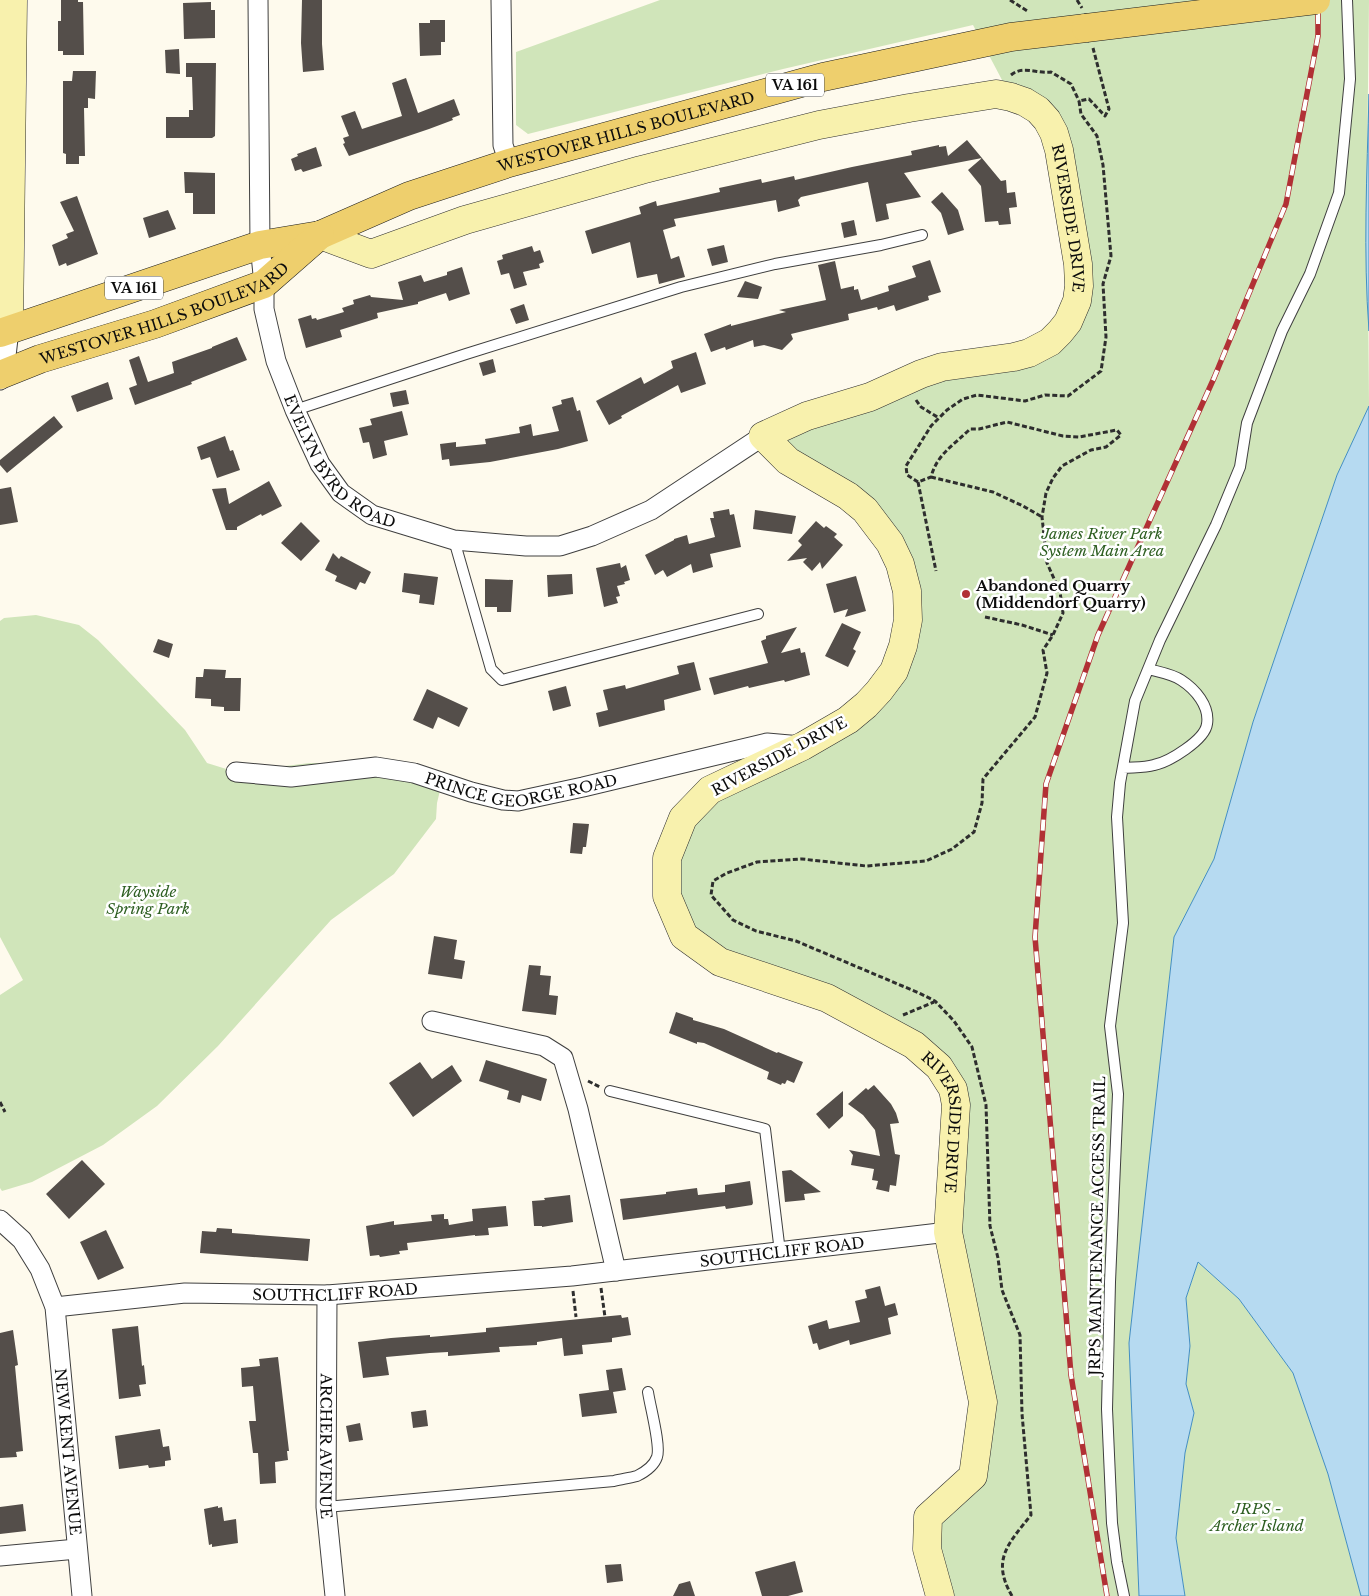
<svg xmlns="http://www.w3.org/2000/svg" width="1369" height="1596" font-family="'Libre Baskerville',serif">
<rect width="100%" height="100%" fill="#fefaed"/>
<path fill="#d0e5ba" d="M660 0H1369L1367 171 1369 406 1337 475 1253 722 1214 859 1174 937 1129 1343 1139 1596H940L928 1517 973 1476 983 1402 948 1232 956 1105 914 1045 720 962 667 896 683 818 831 731 903 646 890 543 763 436 1014 357 1068 322 1059 150 1011 97 973 25 783 69 528 134 516 125V52Z
M36 615 79 625 98 640 185 730 207 763 236 772 310 763H336L442 782 437 803 436 819 394 874 331 920 218 1046 157 1106 103 1145 32 1182 2 1191 0 1188V995L23 980 0 937V621L4 618Z
M1198 1262 1239 1299 1293 1373 1328 1474 1361 1596H1185L1176 1538 1185 1453 1194 1413 1186 1384 1190 1346 1186 1298Z"/>
<path fill="#b6daf1" stroke="#438ec2" d="M1369 94V331C1363 253 1367 173 1369 94Z
M1369 406V1596H1361L1328 1474 1293 1373 1239 1299 1198 1262 1186 1298 1190 1346 1186 1384 1194 1413 1185 1453 1176 1538 1185 1596H1139L1129 1343 1174 937 1214 859 1253 722 1337 475Z"/>
<path fill="#544e4a" d="M61 0H78V2H83L84 55H63V51H58V21H61Z
M302 0H322V44L324 70 303 72 301 43Z
M211 2V10H215V38L184 39 183 3Z
M430 20H445V42H441V55L420 56 419 23H430Z
M179 49 180 74 166 73 165 50Z
M186 63H216L215 136 212 138H166V117H189V110H193L192 77H186Z
M73 71H96L95 99 88 98V108H84L85 156H79V164H66V154L63 153V81H72Z
M406 78 418 113 454 99 460 115 452 118 453 120 429 129 349 156 343 144 345 143 343 138 349 136 341 116 355 111 362 129 402 116 392 83Z
M967 140 1001 181 1006 180 1007 193 1015 192 1017 207 1009 208 1011 224 999 225 998 221 985 222 981 186 968 170 982 158 904 173 921 197 886 204 889 219 876 222 868 182 801 197 798 200 800 206 778 212 776 200 674 219 676 226 663 230 671 259 679 256 685 277 659 284 657 274 637 278 630 242 592 254 585 231 641 214 639 207 656 201 657 206 720 192 719 188 761 179 762 183 794 176 795 180 852 167 912 155 911 151 939 145V147L946 146 948 156Z
M316 147 322 166 303 172 301 169 295 171 291 159 298 156 297 154Z
M184 172 215 173V214H193V193H185Z
M942 192 958 210 964 230 948 235 941 213 931 202Z
M77 196 98 254 67 266 66 263 59 266 52 245 68 238 66 234 74 231 60 202Z
M168 210 176 229 149 238 143 218Z
M854 220 857 235 844 238 841 223Z
M724 245 728 262 712 266 707 249Z
M532 246 534 252 540 250 544 262 539 264 540 268 523 272 527 285 514 289 509 273 501 275 497 261 503 259 502 255Z
M930 260 941 292 928 296 929 300 896 311 894 305 878 310 877 307 848 314 849 320 791 334 793 339 782 350 764 345 754 347 753 340 726 350 725 347 711 352 704 334 731 324V326L786 312 779 310 826 300 818 265 835 261 841 289 854 286V290L858 289 861 300 889 291 888 286 916 277 912 266Z
M462 267 470 294 449 301 446 293 418 302V304L377 313 378 318 340 330 342 337 306 348 298 319 311 315 312 319 316 318 317 320 344 312 342 308 354 304 353 300 370 295 371 297 403 300 398 282 421 275 424 282 447 275V272Z
M745 281 762 287 758 299 737 297Z
M524 304 529 320 516 324 510 309Z
M237 337 247 360 191 382 192 384 135 405 129 388 137 385 129 360 139 356 148 382 174 373 172 362 212 348V347Z
M696 352 706 384 681 393 678 385 621 416 622 418 609 425 596 401 641 377 644 384 673 368 671 361Z
M493 359 496 372 483 376 479 363Z
M108 382 113 399 77 412 71 396Z
M406 390 409 404 393 407 390 393Z
M573 397 577 411 580 410 588 441 558 449 490 462 450 466 449 459 442 460 440 444 456 442V447L486 444 485 439 520 433 519 427 531 424 533 436 559 431 552 407 562 404 561 400Z
M402 411 408 435 384 441 387 455 373 459 369 442 363 443 359 428 372 425 370 419Z
M54 416 63 427 7 473 0 465V460Z
M225 436 230 451 233 450 240 470 217 478 210 457 201 460 197 447Z
M269 481 282 506 262 516 261 514 237 527V530H226L212 489 226 488 229 504Z
M11 487 18 522 0 525V489Z
M729 509 730 515 734 514 741 547 710 554 713 567 693 573 691 564 667 577 663 570 655 575 645 555 674 540V539L687 535 689 544 715 537 710 518H714L713 512Z
M755 510 796 516 792 534 753 529Z
M816 521 824 528 826 526 837 534 834 537 843 545 822 569 820 562 812 571 803 562 807 558 787 561 802 545 798 541Z
M301 522 320 541 301 561 281 543Z
M333 553 339 559 341 556 371 572 365 584 360 582 356 590 335 581 337 576 325 570Z
M620 563 621 568 626 565 630 580 624 582 625 584 617 586 620 596 616 597 618 603 604 607 596 568Z
M404 573 438 577 434 605 419 603 420 595 402 592Z
M572 574 573 594 548 597 547 575Z
M856 576 866 611 845 617 848 609 834 613 826 584Z
M485 579 513 580 511 612H497V607H485Z
M842 623 861 632 853 649 856 651 848 667 825 656Z
M797 627 781 653 800 648 801 653 805 652 810 675 785 682 784 680 749 688 748 686 714 695 709 678 768 663 761 641 766 639V636Z
M158 639 173 644 169 658 153 652Z
M694 662 701 690 664 700 665 710 599 727 596 713 608 710 603 690 625 685 626 689 679 674 677 666Z
M204 669 226 670 225 678H241L240 711H224V707L211 706V699L195 698 196 677H203Z
M566 686 571 706 553 711 548 691Z
M427 689 468 708 459 727 438 717 433 729 413 720Z
M573 823 589 824 586 847H583L582 854 570 853Z
M434 936 457 940 454 959 465 961 462 979 428 974Z
M529 965 541 966 540 975 551 976 549 995 558 996 556 1015 522 1011Z
M676 1012 693 1018V1020L724 1029 777 1053 778 1052 803 1062 794 1083 787 1080 785 1084 782 1083 781 1085 767 1079 769 1072 704 1043 697 1042V1044L669 1033Z
M486 1060 547 1079 541 1101 522 1095 520 1103 507 1099 509 1091 479 1081Z
M420 1062 432 1079 452 1065 462 1081 413 1117 389 1083Z
M874 1085 891 1104 896 1113 899 1123 890 1124 895 1154 900 1155 896 1186 890 1185 889 1192 876 1189 878 1181 872 1180 874 1169 851 1165 853 1155 849 1150 880 1156 875 1130 863 1115 848 1104 866 1088 868 1090Z
M843 1091V1116L829 1129 816 1114Z
M82 1160 105 1184 69 1219 46 1194Z
M791 1170 821 1192 804 1194 805 1200 785 1202 782 1171Z
M750 1181 753 1203 752 1205 726 1209 725 1206 623 1220 620 1199 666 1194V1192L697 1188 698 1195 725 1192V1185Z
M570 1195 573 1222 542 1227V1226H534L532 1201 545 1200 544 1198Z
M506 1206 508 1226 488 1228 489 1235 475 1236V1235L407 1243 408 1250 399 1251 400 1254 380 1257 379 1255 370 1256 366 1226 394 1221V1225L432 1221 431 1215 444 1214V1219H448L449 1225 473 1221 472 1209Z
M217 1228 232 1229V1233L310 1239 308 1261 200 1253 202 1231 216 1232Z
M106 1230 124 1268 98 1280 80 1242Z
M880 1286 885 1306 895 1303 898 1315 888 1318 891 1334 850 1345 849 1340 819 1350 817 1343 813 1344 808 1326 827 1320 829 1329 860 1322 855 1301 867 1298 865 1290Z
M621 1315 622 1318 628 1317 631 1335 612 1338V1342L582 1345 583 1354 564 1356 562 1338 537 1342V1345L499 1347 500 1352 448 1356V1352L430 1353 386 1357 389 1375 363 1378 358 1342 391 1338 430 1335V1337L486 1332V1328Z
M138 1326 142 1366 144 1365 146 1384 139 1385 141 1396 119 1399 112 1329Z
M13 1330 18 1365 15 1366 23 1451 16 1452 17 1457 0 1458V1333Z
M278 1357 289 1451H287L288 1460 275 1462 276 1483 260 1484 258 1453H253L249 1421H256L253 1386 242 1387 241 1368 260 1366 259 1359Z
M622 1368 626 1390 613 1392 617 1413 582 1417 579 1394 609 1390 606 1370Z
M426 1410 428 1426 413 1428 411 1412Z
M360 1423 363 1440 349 1442 346 1426Z
M160 1429 163 1447 169 1446 171 1460 165 1461V1466L149 1468 148 1465 119 1469 115 1436Z
M23 1504 26 1531 0 1534V1507Z
M218 1506V1508L222 1507 224 1521 236 1519 238 1543 212 1547V1544L209 1545 204 1509Z
M795 1561 803 1592 788 1596H762L755 1572Z
M621 1564 623 1581 607 1583 605 1565Z
M690 1581 695 1596H673L679 1584Z"/>
<g fill="none" stroke-linecap="round" stroke-linejoin="round">
<g stroke="#3f3f3f" stroke-width="12">
<path id="lane" d="M295 410 466 354 681 287 775 264 881 245 922 235
M454 540 491 669 502 680 758 614
M1123 768C1133 767 1144 768 1154 765 1169 762 1205 740 1207 724 1210 706 1195 689 1181 680 1172 674 1159 672 1148 669
M610 1091 765 1129 780 1252
M326 1507 614 1481C622 1479 630 1478 637 1476 645 1472 654 1466 657 1457 661 1446 650 1406 648 1392
M1124 1596 1117 1562 1112 1523 1107 1409 1110 1282 1118 1094 1110 1026 1123 923 1117 817 1120 783 1135 701 1160 640 1216 525 1240 467 1247 423 1282 331 1310 274 1339 193 1350 79 1347 0"/>
</g>
<g stroke="#3f3f3f" stroke-width="21">
<g id="street">
<path id="s1" d="M258 0 260 245 264 284V309L276 361 295 410 320 464 341 493 372 515 454 540 526 546H560L592 536 651 510 763 436"/>
<path d="M501 0 503 145 509 163"/>
<path d="M0 380 4 373 9 330"/>
<path id="s2" d="M236 772 291 777 376 767 414 773 471 792 503 800 518 801 583 787 767 743 801 746"/>
<path d="M432 1021 544 1046 563 1058 578 1109 616 1271"/>
<path id="s3" d="M0 1220 22 1240 40 1269 55 1307 82 1596"/>
<path id="s4" d="M327 1295 326 1507 335 1596"/>
<path id="s5" d="M55 1307 185 1293 327 1295 572 1276 948 1232"/>
<path d="M0 1556 77 1549"/>
</g>
</g>
<g stroke="#2e2e2e" stroke-width="29">
<g id="secondary">
<path id="s6" d="M320 235 371 254 465 220 641 170 819 125 909 108 996 94 1011 97 1025 102 1038 110 1047 120 1054 133 1059 150 1078 264 1079 286 1077 301 1068 322 1060 332 1050 342 1029 353 1014 357 942 367 921 374 870 397 807 416 763 436 788 461 848 496 865 510 890 543 900 564 907 591 908 620 903 646 894 671 879 691 866 705 848 720 803 746 710 790 683 818 667 858V896L684 936 720 962 827 998 914 1045 939 1067 953 1089 956 1105 948 1232 983 1402 973 1476 928 1517 927 1549 940 1596"/>
<path d="M9 330 13 0"/>
</g>
</g>
<g stroke="#1d1d1d" stroke-width="29">
<g id="primary">
<path id="s7" d="M0 333 260 245 320 235 409 196 509 163 823 77 1011 37 1086 28"/>
<path id="s8" d="M0 375 40 359 155 324 264 284 320 235"/>
</g>
</g>
<path stroke="#2e2e2e" stroke-width="3" stroke-dasharray="5 2.5" stroke-linecap="butt" d="M1010 0 1029 12
M1077 0 1082 8
M1011 75C1023 65 1037 74 1051 72L1071 84 1079 101
M916 400 921 407 939 418
M931 477 993 492 1023 506 1042 517
M918 482 936 571
M985 617 1022 625 1053 635
M903 1015 934 1002
M588 1081 600 1087
M0 1102 5 1112
M601 1288 605 1317
M573 1291 576 1317
M1012 1596C991 1560 1008 1544 1031 1515L1022 1414 1020 1335 1002 1290 998 1258 990 1226 986 1105 972 1047 954 1021 935 1001 919 993 796 941 756 931 733 920 711 895 713 881 727 873 757 862 802 859 866 866 926 861 952 849 974 832 982 803 983 779 1035 717 1047 673 1043 650 1053 635 1063 613 1060 592 1047 563 1042 517 1046 493 1053 478 1062 466 1091 450 1106 447 1121 435 1117 430 1079 437 1063 436 1007 422 979 429H970C954 445 937 454 931 477L918 482 907 475 906 466 931 426 947 410 963 399 977 395 1025 401 1045 395 1068 396 1101 371 1106 337 1103 284 1111 256 1103 165 1097 136 1081 114 1079 101 1089 99 1105 116 1109 109 1093 48"/>
<use href="#lane" stroke="#fff" stroke-width="10"/>
<use href="#street" stroke="#fff" stroke-width="19"/>
<use href="#secondary" stroke="#f8f1ad" stroke-width="28"/>
<use href="#primary" stroke="#eecf6d" stroke-width="28"/>
<g stroke="#b13035" stroke-width="5.5">
<path id="rail" d="M1107 1596 1071 1375 1035 937 1046 784 1098 635 1214 378 1286 204 1318 36V0"/>
</g>
<use href="#rail" stroke="#fff" stroke-width="4" stroke-dasharray="11" stroke-linecap="butt"/>
<g stroke="#1d1d1d" stroke-width="29" stroke-linecap="butt">
<path id="primary-bridge" d="M1086 28 1316 0"/>
</g>
<use href="#primary-bridge" stroke="#eecf6d" stroke-width="28"/>
</g>
<circle fill="#b13035" stroke="#fff" stroke-width="2" cx="966" cy="594" r="5"/>
<g text-anchor="middle" dominant-baseline="central" stroke-width="5" stroke-linejoin="round" paint-order="stroke">
<g fill="#fff" stroke="#555" stroke-width="1">
<rect x="766" y="73.5" width="58" height="23" rx="4"/>
<rect x="105" y="276.5" width="58" height="23" rx="4"/>
</g>
<g font-size="14" font-weight="bold" fill="#0c0c0c">
<text x="795" y="85">VA 161</text>
<text x="134" y="288">VA 161</text>
</g>
<g font-size="15" fill="#0c0c0c" stroke="#fff">
<text stroke="none"><textPath href="#s7" startOffset="659">WESTOVER HILLS BOULEVARD</textPath></text>
<text stroke="none"><textPath href="#s6" startOffset="861">RIVERSIDE DRIVE</textPath></text>
<text stroke="none"><textPath href="#s8" startOffset="176">WESTOVER HILLS BOULEVARD</textPath></text>
<text stroke="none"><textPath href="#s1" startOffset="486">EVELYN BYRD ROAD</textPath></text>
<text transform="translate(779 756) rotate(-28)">RIVERSIDE DRIVE</text>
<text stroke="none"><textPath href="#s2" startOffset="290">PRINCE GEORGE ROAD</textPath></text>
<text stroke="none"><textPath href="#s6" startOffset="2331">RIVERSIDE DRIVE</textPath></text>
<text transform="translate(1097 1226) rotate(-89)">JRPS MAINTENANCE ACCESS TRAIL</text>
<text stroke="none"><textPath href="#s5" startOffset="730">SOUTHCLIFF ROAD</textPath></text>
<text stroke="none"><textPath href="#s5" startOffset="281">SOUTHCLIFF ROAD</textPath></text>
<text stroke="none"><textPath href="#s4" startOffset="151">ARCHER AVENUE</textPath></text>
<text stroke="none"><textPath href="#s3" startOffset="250">NEW KENT AVENUE</textPath></text>
</g>
<g font-size="15" font-style="italic" fill="#2e5f22" stroke="#fff">
<text x="1102" y="533">James River Park<tspan x="1102" dy="17">System Main Area</tspan></text>
<text x="148" y="891">Wayside<tspan x="148" dy="17">Spring Park</tspan></text>
<text x="1257" y="1508">JRPS -<tspan x="1257" dy="17">Archer Island</tspan></text>
</g>
<g font-size="15" font-weight="bold" fill="#0c0c0c" stroke="#fff" text-anchor="start">
<text x="976" y="585">Abandoned Quarry<tspan x="976" dy="17">(Middendorf Quarry)</tspan></text>
</g>
</g>
</svg>
